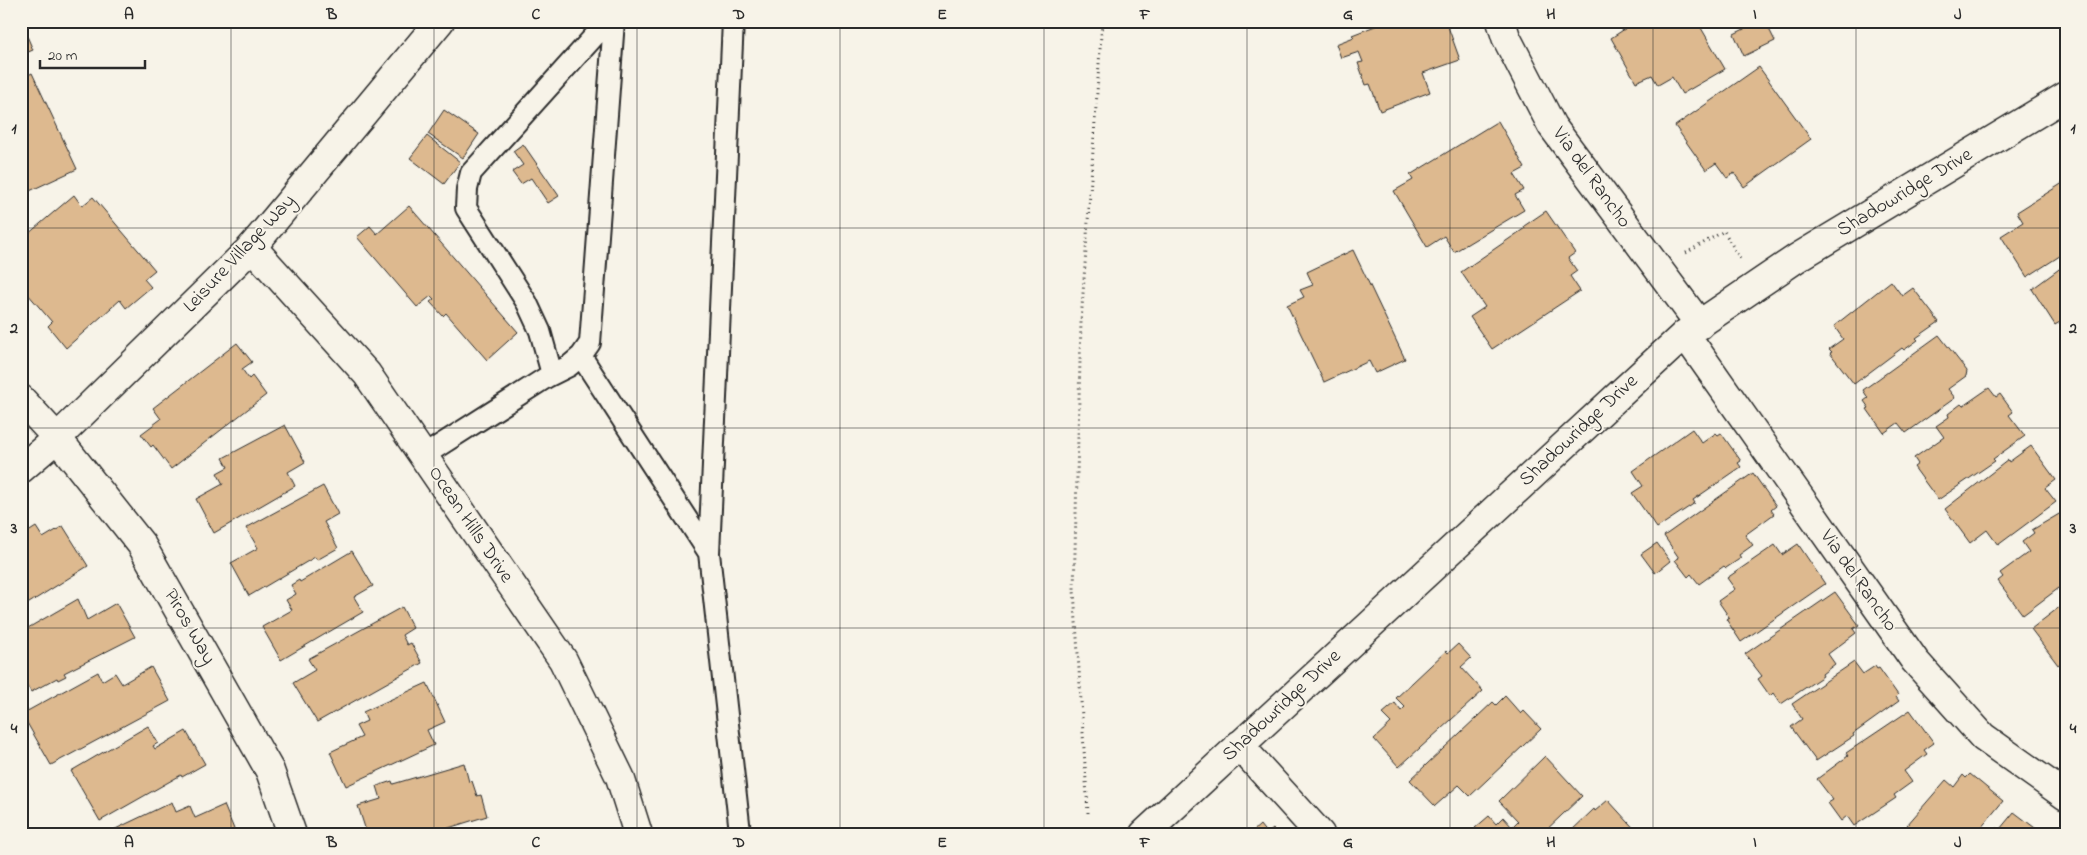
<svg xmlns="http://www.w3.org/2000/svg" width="2087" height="855" font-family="'Indie Flower',sans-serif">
<rect width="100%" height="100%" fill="#f7f3e8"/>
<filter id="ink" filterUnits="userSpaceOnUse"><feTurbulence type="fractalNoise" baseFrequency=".02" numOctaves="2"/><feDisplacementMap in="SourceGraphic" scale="10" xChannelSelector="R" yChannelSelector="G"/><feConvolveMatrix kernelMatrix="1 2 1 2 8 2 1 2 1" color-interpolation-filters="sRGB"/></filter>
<g filter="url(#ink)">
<path fill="#ddb98f" stroke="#2b2b2b" d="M1388 21H1446L1460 60 1423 73 1430 92 1380 111 1370 84 1366 85 1358 63 1363 62 1359 52 1341 58 1336 44 1354 37 1352 35Z
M1637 21H1697L1725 69 1682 94 1672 77 1658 85 1652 75 1636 82 1611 38Z
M1760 21H1765L1775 41 1744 56 1734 34Z
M1917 21H1943L1941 26Z
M21 22 33 50 21 55Z
M1759 67 1811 139 1744 187 1734 173 1727 178 1716 163 1706 170 1675 126Z
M32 73 77 169 21 195V79Z
M444 110 479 134 463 158 428 134Z
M1498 121 1525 168 1514 174 1524 190 1515 195 1524 210 1454 252 1444 236 1427 247 1394 191 1413 180 1410 175Z
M427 136 460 162 444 184 410 158Z
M523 144 559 196 548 203 531 178 521 184 512 172 523 165 513 151Z
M2066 181V252L2027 277 2001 236 2023 222 2017 212Z
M74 195 82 206 93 197 155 270 144 279 151 287 126 308 120 300 66 348 48 326 52 322 21 286V240Z
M21 197 26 207 21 210Z
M409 206 518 332 487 360 446 313 443 316 430 302 434 299 431 296 417 307 357 237 370 226 377 234Z
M1546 211 1575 253 1568 258 1577 271 1570 276 1580 291 1492 349 1470 317 1485 307 1461 272 1525 228 1524 226Z
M1353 250 1405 359 1375 373 1369 361 1324 382 1287 305 1304 297 1300 290 1313 285 1307 272Z
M2066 264V318L2055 325 2032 289Z
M1891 281 1902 296 1913 288 1939 322 1916 338 1918 340 1904 350 1902 348 1854 384 1830 353 1832 352 1829 349 1843 339 1834 326Z
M1939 335 1967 371 1966 376 1948 389 1955 398 1906 433 1898 423 1884 433 1867 409 1869 408 1864 401 1868 398 1863 390Z
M237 343 252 362 242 369 249 379 252 376 266 395 171 469 153 445 151 447 141 434 161 419 153 408Z
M1989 388 1996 397 2000 394 2013 412 2009 415 2025 436 1993 459 1995 461 1938 500 1914 467 1918 464 1914 458 1944 437 1936 426 1949 417 1948 414 1961 404 1963 406Z
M285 425 305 462 288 472 295 486 214 533 196 499 223 484 217 473 228 467 223 458Z
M1692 429 1702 443 1716 433 1718 435 1721 433 1741 461 1738 463 1741 467 1693 500 1695 503 1657 528 1632 493 1643 486 1633 471Z
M2031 446 2056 480 2045 488 2056 502 1998 545 1987 530 1970 543 1945 509 2008 460 2009 462Z
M1753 473 1776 506 1771 510 1774 514 1745 535 1753 545 1739 555 1741 558 1726 568 1724 566 1699 584 1691 574 1688 577 1675 560 1679 558 1664 536Z
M323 486 338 514 324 522 338 548 317 560 315 557 249 596 231 563 258 548 246 528Z
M2066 510V586L2063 585 2023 615 1998 581 2003 577 2000 573 2029 552 2022 542 2034 533 2032 530Z
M63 526 88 566 21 608 22 536 36 527 43 538Z
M1657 543 1670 561 1655 573 1641 554Z
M1798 544 1825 584 1741 642 1726 619 1729 617 1718 601 1735 589 1727 578 1775 545 1782 555Z
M352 551 373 586 354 597 363 612 281 660 262 627 292 610 286 600 296 594 291 585 299 580 300 582Z
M1835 592 1859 625 1853 629 1856 633 1828 654 1835 664 1822 674 1823 676 1781 704 1773 693 1770 696 1758 679 1762 676 1745 654Z
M78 599 87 620 116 603 135 637 64 673 66 676 58 680 57 678 31 692 21 675V632Z
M2066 602V659L2058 665 2031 629Z
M402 607 413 628 402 635 407 645 411 643 422 663 317 722 293 683 315 670 308 659Z
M1458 644 1471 658 1461 667 1483 691 1399 767 1374 739 1391 723 1382 714 1395 703 1401 711 1405 707 1396 698 1446 651 1448 653Z
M1854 662 1863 674 1875 666 1877 669 1879 668 1898 695 1896 697 1899 701 1853 734 1854 736 1816 761 1791 727 1802 719 1792 704Z
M151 667 170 701 51 765 22 714 98 672 102 681 115 673 122 684Z
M427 683 445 722 427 730 434 745 346 786 330 752 362 737 356 726 367 721 363 712Z
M1505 696 1521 714 1524 711 1541 729 1470 796 1459 785 1435 806 1410 780 1493 702 1496 705Z
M1910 710 1934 743 1924 750 1927 754 1904 771 1912 782 1894 795 1896 798 1854 826 1847 816 1841 821 1828 803 1833 800 1817 779 1848 756 1846 753Z
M148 726 158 743 153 746 155 749 186 731 205 764 182 777 181 775 100 821 71 771Z
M1545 756 1582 796 1542 834H1481L1475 828 1489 816 1496 824 1503 817 1512 827 1518 821 1499 801Z
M464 763 469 782 472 781 477 796 481 795 487 816 429 834H367L358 806 381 799 377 786 392 781 393 784Z
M1970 774 2003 801 1976 834H1914L1915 832 1907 825 1946 780 1954 787 1963 775 1966 778Z
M1608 800 1639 834H1568L1594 809 1595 811Z
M172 802 176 812 190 806 195 818 224 805 236 834H105Z
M2014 812 2043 834H1993L1997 828 2000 829Z
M1260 825 1267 834 1273 829 1278 834H1250Z"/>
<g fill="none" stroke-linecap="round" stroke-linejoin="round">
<g stroke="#2b2b2b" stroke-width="24">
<path id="service" d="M581 356 709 553 733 21
M552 374 540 331 527 303 466 208 467 189 471 173 608 21
M423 456 547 377 569 366 581 356 590 343 614 21
M709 553 740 832"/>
</g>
<g stroke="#2b2b2b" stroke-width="31">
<path id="minor" d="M1501 21 1506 37 1552 126 1700 325
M252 247 367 374 563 660 620 777 638 834
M1685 334 1915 661 1983 737 2066 796
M21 399 57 438 141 544 270 771 292 834
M1239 745 1320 834"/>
</g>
<g stroke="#2b2b2b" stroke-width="31">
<path id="tertiary" d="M21 469 57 438 252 247 440 21
M1144 834 1685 334 1797 258 2066 96"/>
</g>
<path stroke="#2b2b2b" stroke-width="3" stroke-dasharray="1 4" stroke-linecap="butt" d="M1686 253 1724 231 1740 259
M1088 813 1074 590 1081 322 1102 21"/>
<use href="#service" stroke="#f7f3e8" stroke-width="20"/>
<use href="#minor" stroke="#f7f3e8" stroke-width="28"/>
<use href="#tertiary" stroke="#f7f3e8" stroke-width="28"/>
</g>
</g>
<path fill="none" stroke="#2b2b2b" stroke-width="1" stroke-opacity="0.55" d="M231 21V834M434 21V834M637 21V834M840 21V834M1044 21V834M1247 21V834M1450 21V834M1653 21V834M1856 21V834M21 228H2066M21 428H2066M21 628H2066"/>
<g text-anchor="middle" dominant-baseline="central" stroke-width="4" stroke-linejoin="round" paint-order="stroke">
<g font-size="20" fill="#2b2b2b" stroke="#f7f3e8">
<text transform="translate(1591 178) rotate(54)">Via del Rancho</text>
<text transform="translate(1905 193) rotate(-31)">Shadowridge Drive</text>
<text transform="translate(240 254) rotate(-47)">Leisure Village Way</text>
<text transform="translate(1579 431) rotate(-43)">Shadowridge Drive</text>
<text transform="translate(470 525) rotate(56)">Ocean Hills Drive</text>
<text transform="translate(1858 581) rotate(55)">Via del Rancho</text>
<text transform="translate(189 627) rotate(60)">Piros Way</text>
<text transform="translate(1282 706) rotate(-43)">Shadowridge Drive</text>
</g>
</g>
<rect width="2087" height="855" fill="none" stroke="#f7f3e8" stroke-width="55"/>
<path d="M40 60v8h105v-8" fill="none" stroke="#2b2b2b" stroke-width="2.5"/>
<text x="48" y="60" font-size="15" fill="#2b2b2b" stroke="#f7f3e8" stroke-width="4" paint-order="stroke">20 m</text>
<rect x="28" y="28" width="2032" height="800" fill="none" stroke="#2b2b2b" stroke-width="2"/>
<g font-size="16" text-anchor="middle" font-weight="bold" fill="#2b2b2b">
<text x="129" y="19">A</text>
<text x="332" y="19">B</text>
<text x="536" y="19">C</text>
<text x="739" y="19">D</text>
<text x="942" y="19">E</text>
<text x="1145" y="19">F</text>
<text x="1348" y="19">G</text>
<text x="1551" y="19">H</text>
<text x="1755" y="19">I</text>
<text x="1958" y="19">J</text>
<text x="14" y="133">1</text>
<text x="2073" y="133">1</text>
<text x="14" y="333">2</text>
<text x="2073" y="333">2</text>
<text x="14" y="533">3</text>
<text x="2073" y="533">3</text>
<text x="14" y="733">4</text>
<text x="2073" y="733">4</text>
<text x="129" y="847">A</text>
<text x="332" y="847">B</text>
<text x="536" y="847">C</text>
<text x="739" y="847">D</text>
<text x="942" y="847">E</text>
<text x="1145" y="847">F</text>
<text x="1348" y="847">G</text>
<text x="1551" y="847">H</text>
<text x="1755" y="847">I</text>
<text x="1958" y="847">J</text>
</g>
</svg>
